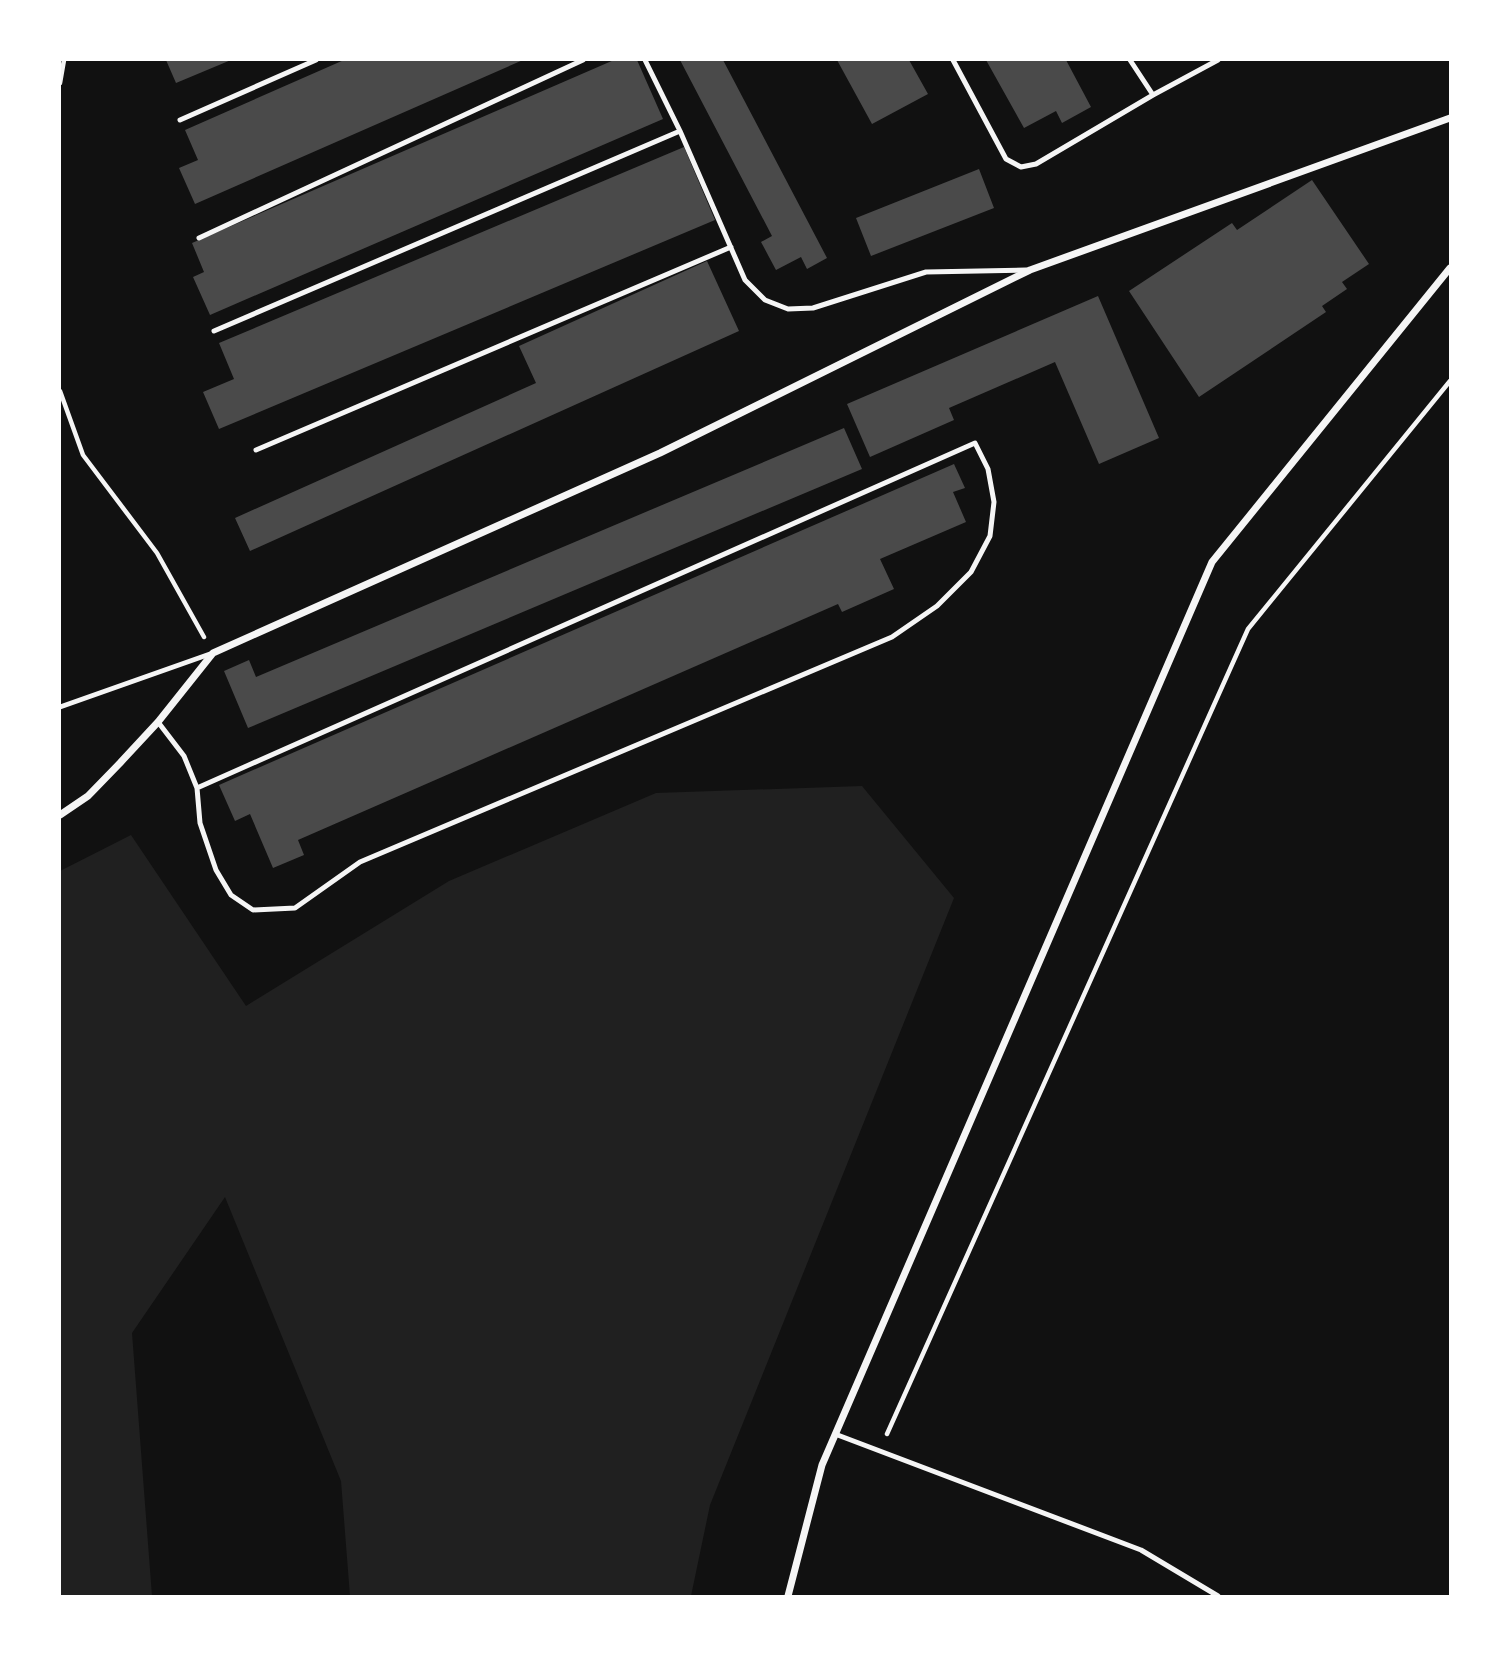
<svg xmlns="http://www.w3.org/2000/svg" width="1510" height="1656" font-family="'Open Sans',sans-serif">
<rect width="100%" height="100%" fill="#111"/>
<path fill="#202020" d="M862 786 954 898 710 1505 691 1596H350L341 1481 225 1197 132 1333 152 1596H60V871L131 835 246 1006 449 881 656 793Z"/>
<path fill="#4a4a4a" d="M166 60H231L176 83Z
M344 60H523L195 204 179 168 198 160 185 130Z
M614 60H637L663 119 210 315 193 277 204 272 192 243Z
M680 60H723L827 258 807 269 801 257 776 270 761 242 772 236Z
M837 60H909L928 94 872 124Z
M986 60H1066L1091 107 1062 123 1056 111 1024 128Z
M684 147 715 220 219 429 203 392 234 379 219 343Z
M979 169 994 208 871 256 856 218Z
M1312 180 1369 264 1342 282 1347 289 1322 306 1326 312 1199 397 1129 291 1232 223 1237 230Z
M707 261 739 331 250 551 235 518 536 383 519 346Z
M1098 296 1159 438 1099 464 1055 362 949 408 954 420 870 457 847 404Z
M844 428 862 469 248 728 224 671 249 660 256 677Z
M954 464 965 488 953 492 966 522 880 559 894 589 842 612 838 604 298 840 304 855 273 868 250 814 235 821 219 785Z"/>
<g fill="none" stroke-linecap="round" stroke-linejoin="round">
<path stroke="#f5f5f5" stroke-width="4.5" d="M60 83 64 60
M60 391 83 455 157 553 204 637
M887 1434 1248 629 1450 381"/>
<path stroke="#f5f5f5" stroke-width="5" d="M645 60 680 131 745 280 765 300 788 309 813 308 926 272 1026 270
M953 60 1006 159 1021 167 1036 164 1153 95 1218 60
M1130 60 1153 95
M180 120 316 60
M199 238 583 60
M214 331 680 131
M256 450 731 247
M60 707 210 654
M158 722 184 756 197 788 975 443 988 469 994 502 990 536 971 572 937 606 892 637 360 862 295 908 253 910 231 895 216 870 200 823 197 788
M835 1434 1141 1550 1218 1596"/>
<path stroke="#f5f5f5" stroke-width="7" d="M60 815 88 796 120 763 158 722 213 653 660 453 1030 270 1450 118
M788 1596 822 1465 1212 562 1450 268"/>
</g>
<rect width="1510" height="1656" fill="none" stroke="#ffffff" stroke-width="122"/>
</svg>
